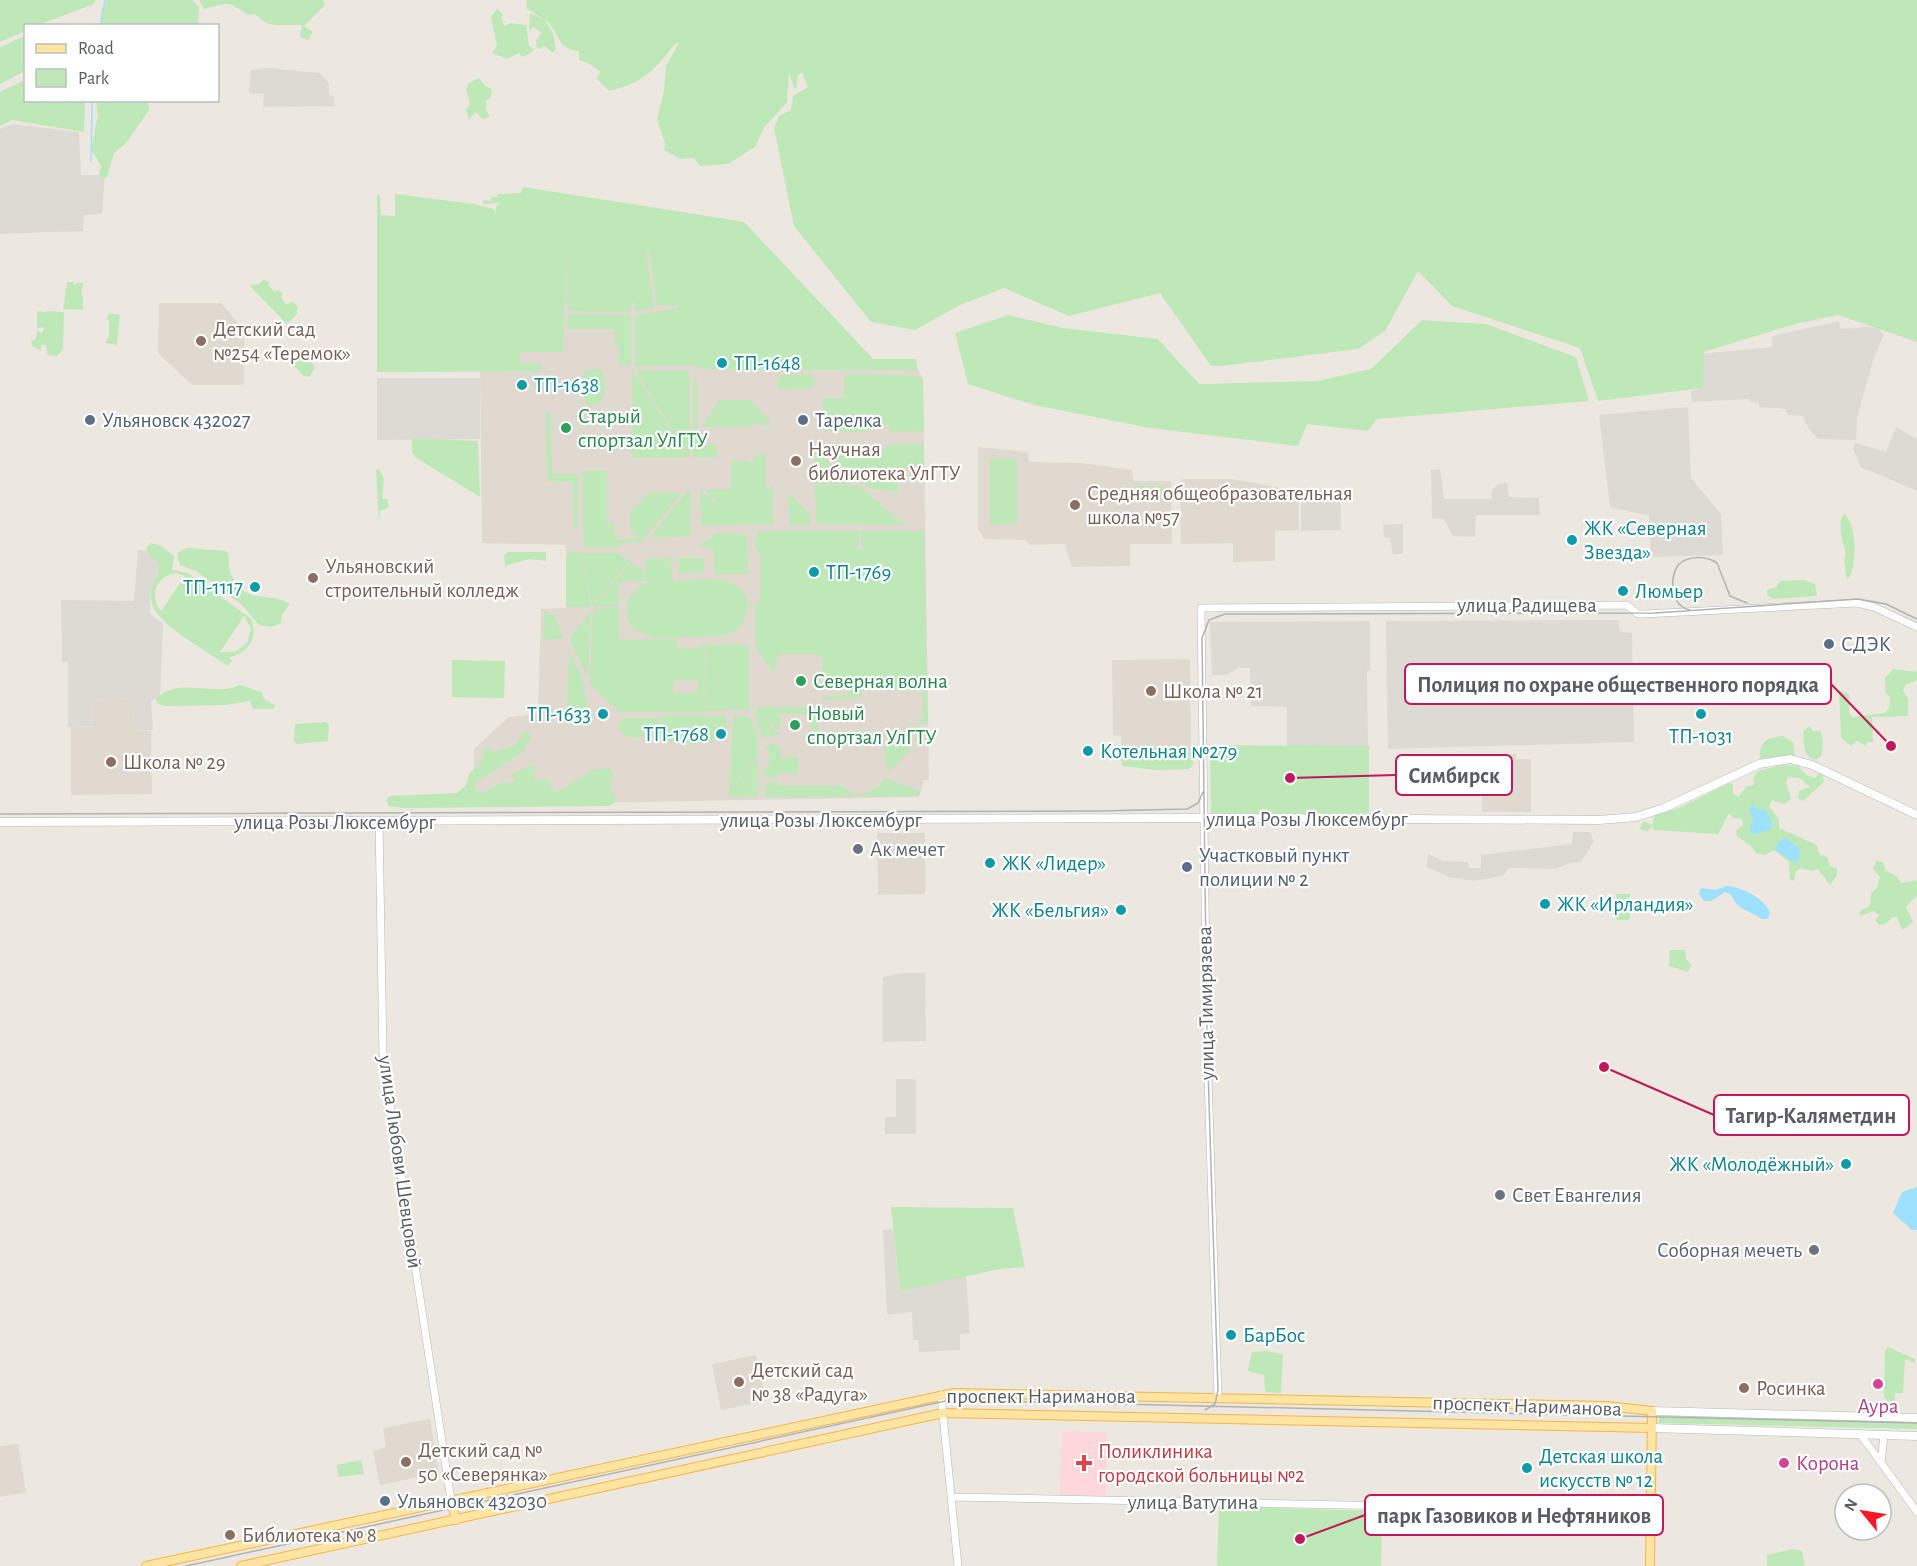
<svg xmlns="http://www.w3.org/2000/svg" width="1917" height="1566" font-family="'Alegreya Sans',sans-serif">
<rect width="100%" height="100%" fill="#ede8df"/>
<path fill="#dddad4" d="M268 68 319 73 329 83V95L334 96V106L263 107 264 94 249 93 251 70Z
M12 124 79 132 81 175H105L102 214 84 215 83 231 0 234V129Z
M1839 321 1841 329 1868 327 1879 329 1884 335 1874 357 1857 418 1856 440 1818 439 1808 428 1803 416 1788 415 1785 409 1759 407V403L1750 402 1749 399 1692 402 1691 391 1699 389V354L1772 347V336Z
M377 378H480V439L377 440Z
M1688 407 1691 478 1721 514 1723 555 1651 557 1649 516 1610 507 1599 415Z
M1896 427 1917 439V491L1861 467 1853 449 1855 443 1886 452Z
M1440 469 1444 499H1492L1491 492 1498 484 1507 483 1509 497 1539 498 1540 515H1476L1475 537 1453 536 1444 519 1432 518 1431 470Z
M1340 489 1341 530 1301 531V490Z
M1403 524V554H1393L1390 538 1384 537 1383 525Z
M138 550 160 552 156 579 150 596V613L163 624 160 699H153L151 703 153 730 134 731 133 698 92 701 93 726 68 727V662H62L61 600 134 601Z
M1618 620 1620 632 1632 633 1634 742 1388 749 1386 621Z
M1370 621V670L1367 671 1368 746 1287 747V707L1251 706 1250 668H1238L1226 675H1212L1210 622Z
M1573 832H1590L1594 841 1581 862 1570 863 1556 869 1509 868 1503 876 1474 881 1449 877 1427 867 1428 854 1443 861 1468 862 1469 868H1481V855L1572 844Z
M901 973H925L926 1041 883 1042V977Z
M896 1079H916V1134H885V1117H896Z
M893 1229 900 1291 966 1276 970 1333 960 1334V1350L919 1352 918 1340H913L912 1312 887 1315 883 1230Z"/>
<path fill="#dfd9cf" d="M607 200 744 222 873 359H916L917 368 923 379 929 780H924L919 797 474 805V749L509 717 538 714 541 609 567 608 566 545 482 543 480 366 474 246Z
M159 303H221L244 330V385H192L158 353Z
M978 447 1028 452 1029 462 1081 463 1132 470 1133 481H1171L1172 544H1130V566L1072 567 1065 544 1030 545 1025 540 984 539 978 529Z
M1180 479H1232L1298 491 1299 530 1275 531V561L1233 562V543L1181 544Z
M1190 659 1191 756 1122 757 1121 736 1113 735 1112 660Z
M133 698 134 731H151L152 794 71 795V727H93L92 701Z
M1516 754V759H1531V812H1482V756Z
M877 833H925V894L878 895Z
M756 1355 766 1401 721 1410 712 1364Z
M430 1419 439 1473 380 1485 373 1451 386 1447 383 1428Z
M18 1444 26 1492 0 1497V1446Z"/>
<path fill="#fdd7d9" d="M1062 1431 1107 1432 1106 1496 1060 1495Z"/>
<path fill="#bee8b8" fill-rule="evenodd" d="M0 0H95L94 4 38 25 26 26 25 31 0 42Z
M105 0H192L199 7 198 26 100 25Z
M199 0H323L325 5 304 26 313 32 308 40 300 37 302 25H275L266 23 255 14 248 15C226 0 229 3 204 9Z
M527 0H1917V342L1838 315 1795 324 1704 352 1703 388 1598 401 1580 348 1452 306 1418 271 1385 331 1358 349 1221 366H1211L1160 293 1069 316 1004 288 960 305 915 330 871 322 794 226 774 128 779 116 791 110 793 96 808 87 802 72 798 75 796 89 794 88 789 72 787 102 764 128 755 147 728 164 700 166 694 158 680 159 664 150 665 143 657 119 664 91 666 66 679 43H676C655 69 644 83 609 91L597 79 600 72 590 64 579 60V51C555 49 560 30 544 19L553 33 556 49 553 53 545 46 540 49 537 48 536 41 541 33 534 27 529 31 530 13 543 19 526 8Z
M497 9 503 14 501 17 504 26 511 23 526 25 529 46 534 49 531 53 522 57 519 53 507 59 492 53 497 46 491 17Z
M25 36V71L0 84V47Z
M479 78 485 86 492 89 491 97 486 101V110L490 116 484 120 475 112 469 120 466 109 470 105 466 89 469 83Z
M25 80 26 100 85 101 84 132 12 120 0 126V92Z
M96 101H148L149 110 126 143 114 153 107 177 102 179 99 174 101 166 91 149 98 115Z
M523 187 744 222 873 359H916L917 370H728L726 369V358H719V367C710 371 705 371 696 365L635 366V316L678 308V305H657L649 251 646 252 654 308 635 311V302H633L628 312 572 311 567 306 566 248 563 352H520V364H541V371L377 372V195H380L381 215 395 216V194L474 204 494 209 496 214V207L500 203 483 204 484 200 491 201 492 197H497L498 194 521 193Z
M264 279 270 283 268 285 275 292 277 290 282 292V299L286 304 293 302 297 306V314L287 324 249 285 259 284Z
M67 282H74V287L76 283H83L81 295 83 296V310L63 309Z
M37 311 46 312V316L47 311 64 312 63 349 57 356 47 355 46 345H41V351L32 346 31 341 36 339 37 330 42 333 44 329 42 327 37 329Z
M110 313 120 315 117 345 105 343 109 337V320L106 318Z
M570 314 631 315V366L618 365 620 347 615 346V329H569L566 318Z
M1009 315 1063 328 1158 339 1199 384 1317 381 1371 369 1422 320 1486 324 1576 357 1589 401 1377 419 1368 431 1307 424 1298 446 1150 428 1034 405 968 384 955 333Z
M299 353 310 359 315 368 309 377 304 376 290 362 295 354Z
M599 369C607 376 607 395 600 403L588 405 583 396V374L588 370Z
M632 369 689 458H634L632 456Z
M637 370 689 371 690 457 637 373Z
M810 374 815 378 814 385 811 388 781 389 777 386 779 375Z
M847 374 918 376 923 381 924 431 892 432 888 427 879 424 868 432H830L824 427 823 398H844V378Z
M693 379H697V432H700V445H717V457H693Z
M719 400H749L770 422 768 426 756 422 753 426 702 427Z
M546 412H551L552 474H578V530H574L573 482 547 481Z
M412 438 478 441 480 497 415 457 412 452Z
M869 444 880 451 891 444H924V467L898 468V492L869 488 860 481 857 473 847 471 823 450 830 445Z
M814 450 844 474 849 484H815Z
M766 454V490L770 491V486H773V524L701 525 700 490 730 515 704 490 731 489V461H748L752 464 756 456Z
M990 459H1017V524L990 525Z
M379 469 384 479 382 499H387L389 507 380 511 379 524 376 470Z
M583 471H607V523H612L617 539H635L639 536 630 530V512L650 493H682L641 542 619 543 620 547H584Z
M815 486H859L905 525 818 524 816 521Z
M1132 486H1162V501L1133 502Z
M688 490H690L691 536 650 538Z
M788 492 810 515V525H790Z
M1844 514C1857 523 1858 570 1847 580L1844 559 1846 552C1842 543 1837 520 1844 514Z
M760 531H859V545H856V548L863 549 860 531H924L928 724H920L923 716 922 691 862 690V697L822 701 826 696 847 695 848 686H825L835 683V678L823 675V659L817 654H781L776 659 774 673 755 647V606L760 601V552L755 548 756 536Z
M716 533 747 535 748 574H714V548L699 547Z
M151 543 161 546 174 556 172 570 188 573 250 618C260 636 248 655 228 657L232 661 228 666C209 652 154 624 151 600 149 584 160 579 158 562L151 558 146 548ZM177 573 185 576 161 611C148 595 157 575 177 573ZM244 616 251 629 247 643 235 652H220Z
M187 548 227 551C230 558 228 567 231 574 244 606 270 591 290 604L282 615 281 623 271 627 259 625 242 605 196 571 180 565 177 553Z
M508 552H546V561L529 559 505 566 504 555Z
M570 552H580L591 607H566V559Z
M581 553H617L629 561 592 606Z
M670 558 673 581 669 582C688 581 713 576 730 583 760 594 748 632 721 636L655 638 635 630C616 610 631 585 655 581H645L646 559Z
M678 558H704V572L679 573Z
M630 562 644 572V581H622L618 586 619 606 593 607Z
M1804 580 1815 584 1817 596 1773 599 1767 595V590L1776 587 1780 581Z
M619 608V640L676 639 677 649 699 648V645H704L705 712H620L590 684 593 609ZM673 680H698V693L673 694Z
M544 611 554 616 563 638 543 641V634H552L544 633V625H552L544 624Z
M591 611 588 677 569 639Z
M745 644 749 647V709L706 711 705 663 713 662H705V645Z
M569 653 581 674 588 707 582 712H571L567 709Z
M452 660 505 661 504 698 452 697Z
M1893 669 1917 672V680L1905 685 1903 691 1908 698V716L1872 717 1873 742H1868L1866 746 1857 741 1851 746 1841 738 1839 690 1849 694V712L1852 717 1885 713 1889 708 1890 697 1886 693 1885 678Z
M240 685 261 692 265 700 275 705 274 709H253L250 701 226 705 166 706 158 704 156 699C179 675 214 698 240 685Z
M759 707H806L818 716V743L814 747 811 714H780V729H776L762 711 775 732 780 733 777 736 763 737 755 715Z
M679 715 726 716 728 737H713V743L676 744 664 738 663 716Z
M736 716 748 717C758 728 758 740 758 755L729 791 733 718Z
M624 718H661L662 737H630L620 733 619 723Z
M326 722 329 725 328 741 297 744 294 741 295 724Z
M1809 726 1813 731H1821L1823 744 1821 756 1816 760C1801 756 1805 744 1803 732Z
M526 730 531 736 523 752 475 783V790L483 793 503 782 511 784 515 780 512 775 531 765 535 769 533 780 548 779 549 786 557 793 593 770 609 768 613 773 610 789 616 798 614 803 609 806 403 808 389 806 386 801 389 796 457 793 466 785 470 772 480 765 484 748 487 747 494 752 515 745Z
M908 734 909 751 888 772 884 749Z
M1783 736 1793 742 1795 757 1760 759C1758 742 1768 737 1783 736Z
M772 744 780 746V757H798V774H790L793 769 789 773H779L776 778 765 777 764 769 769 765V750L765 748Z
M1210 745 1369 746V815L1211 814Z
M1136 747C1154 751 1180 741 1194 754L1193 765 1189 769 1156 770 1122 766 1121 758Z
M758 757 759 796 728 797 729 793Z
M1782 765 1798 766 1806 775 1815 778 1819 773 1823 776 1824 782 1803 801 1798 798 1799 791 1810 787 1800 778 1788 777 1786 782 1791 799 1784 804 1772 800 1769 806 1779 820V828L1817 845 1819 854 1827 857 1830 866 1837 869V875L1830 885 1818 869 1812 871 1801 868 1796 871 1794 881 1790 879 1789 862 1774 850 1765 855 1756 853 1751 846 1737 836 1736 831 1743 825 1742 819 1733 818 1729 813 1718 834 1654 830 1652 826 1648 831 1639 829 1644 821 1652 825 1655 815 1679 808 1729 783 1733 784V793L1738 797 1746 787 1755 784 1753 778 1758 771Z
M885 778 919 791V796L765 797V787L769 782H777L780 786H837L839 782C853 802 873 795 885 778Z
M1876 861 1883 862 1886 871 1896 876 1901 883 1917 880V899L1916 896 1906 907 1913 922 1902 930 1897 917H1893L1885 924 1879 925 1875 920 1879 915 1874 911 1860 916V911L1870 906 1871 893 1877 888 1880 877 1873 869Z
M1616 894H1630V920H1616Z
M1670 950H1685L1686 959 1691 965 1688 972 1669 966Z
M891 1207 1013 1208 1025 1267 999 1269 900 1291Z
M1888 1347 1915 1359V1363L1905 1359 1903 1393H1895V1400L1888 1402 1884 1397 1885 1351Z
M1266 1351 1283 1354 1281 1393 1265 1392 1264 1375 1248 1371 1252 1352Z
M1660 1415 1917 1421V1429L1658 1423Z
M361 1460 364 1474 338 1477 337 1465Z
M1258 1504 1266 1508 1379 1511 1382 1523 1381 1566H1217L1219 1505Z
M1793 1549 1802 1551 1805 1566H1767V1555Z"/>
<path fill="#9de1ff" d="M1753 803 1757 809 1766 810 1772 823 1771 829 1754 835 1749 830 1753 822 1749 809Z
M1784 837 1800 849 1798 862 1791 861 1776 850 1775 847Z
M1727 886C1741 887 1764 898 1770 912L1768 919H1762C1754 913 1746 912 1739 906 1732 901 1735 895 1725 892L1711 901H1704L1699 894 1701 888 1715 890Z
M1917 1187V1230H1912L1893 1213 1902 1192Z"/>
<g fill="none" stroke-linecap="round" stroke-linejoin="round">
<path stroke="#9de1ff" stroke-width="1.5" d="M100 26 105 0
M91 162 92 100"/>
<g stroke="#b2b7bb" stroke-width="8">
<path id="tertiary" d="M379 822 383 1056 451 1500
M941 1395 958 1566
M1218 1398 1207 1044 1201 608 1627 605 1638 614H1644L1857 603 1874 607 1917 627
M1860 1434 1917 1512
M1881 1463 1884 1435
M952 1497 1650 1511"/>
</g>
<g stroke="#b3b8be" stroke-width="9">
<path id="secondary" d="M0 822 1203 818 1599 820 1636 817 1664 808 1759 764 1790 759 1812 765 1917 815
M1652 1411 1917 1418
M1652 1428 1917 1436"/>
</g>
<g stroke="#ffb346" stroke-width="10">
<path id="primary" d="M451 1500 456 1520
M146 1566 954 1393 1607 1406 1652 1411 1650 1566
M241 1566 943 1413 1652 1428"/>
</g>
<use href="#tertiary" stroke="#fff" stroke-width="7"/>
<use href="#secondary" stroke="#fff" stroke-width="8"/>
<use href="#primary" stroke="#ffe4a2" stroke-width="8"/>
<path stroke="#b1b2b3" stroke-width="1.5" d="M1690 610C1671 606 1669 580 1678 565 1688 555 1706 556 1717 563L1730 596 1747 603
M0 814 1100 811 1187 809 1198 803 1203 792
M1205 1410 1215 1404 1218 1390 1207 1037 1202 638 1209 620 1225 614 1655 613 1858 599 1886 604 1917 619
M186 1566 950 1400 1917 1423"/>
</g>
<g fill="#8d6e63" stroke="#fff" stroke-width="2">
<circle cx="201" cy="341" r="6"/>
<circle cx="796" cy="461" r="6"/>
<circle cx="1075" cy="505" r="6"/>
<circle cx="313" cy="578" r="6"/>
<circle cx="1151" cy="691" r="6"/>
<circle cx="111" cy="762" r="6"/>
<circle cx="739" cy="1382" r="6"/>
<circle cx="1744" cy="1388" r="6"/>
<circle cx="406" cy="1462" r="6"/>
<circle cx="230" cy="1535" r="6"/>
</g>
<g fill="#0f9aa8" stroke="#fff" stroke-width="2">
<circle cx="722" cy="363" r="6"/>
<circle cx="522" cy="385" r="6"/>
<circle cx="1572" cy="540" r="6"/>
<circle cx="814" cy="572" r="6"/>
<circle cx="255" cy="587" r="6"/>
<circle cx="1623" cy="591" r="6"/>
<circle cx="603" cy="714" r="6"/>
<circle cx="1701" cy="714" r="6"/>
<circle cx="721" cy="734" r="6"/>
<circle cx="1088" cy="751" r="6"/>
<circle cx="990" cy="863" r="6"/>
<circle cx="1545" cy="904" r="6"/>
<circle cx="1121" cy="910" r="6"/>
<circle cx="1846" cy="1164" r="6"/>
<circle cx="1231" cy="1335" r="6"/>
<circle cx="1527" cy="1468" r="6"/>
</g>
<g fill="#5c6f8a" stroke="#fff" stroke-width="2">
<circle cx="90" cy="420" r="6"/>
<circle cx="803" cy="420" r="6"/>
<circle cx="1829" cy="644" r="6"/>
<circle cx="1187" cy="867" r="6"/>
<circle cx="385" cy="1501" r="6"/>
</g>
<g fill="#2e9e5b" stroke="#fff" stroke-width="2">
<circle cx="566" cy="428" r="6"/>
<circle cx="801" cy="681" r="6"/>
<circle cx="795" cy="725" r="6"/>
</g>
<g fill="#6b7280" stroke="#fff" stroke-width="2">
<circle cx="858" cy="849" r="6"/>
<circle cx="1500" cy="1195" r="6"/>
<circle cx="1814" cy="1250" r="6"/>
</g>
<g fill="#d1479c" stroke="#fff" stroke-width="2">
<circle cx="1878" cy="1384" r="6"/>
<circle cx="1784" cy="1463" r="6"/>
</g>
<path fill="#e0444e" stroke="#fff" stroke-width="2" d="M1081 1454h6v6h6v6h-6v6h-6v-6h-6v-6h6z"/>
<g text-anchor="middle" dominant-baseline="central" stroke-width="4.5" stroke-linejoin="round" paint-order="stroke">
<g font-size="21" fill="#785e54" stroke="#fff" text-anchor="start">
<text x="213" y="329">Детский сад<tspan x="213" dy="24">№254 «Теремок»</tspan></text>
<text x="808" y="449">Научная<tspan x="808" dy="24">библиотека УлГТУ</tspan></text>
<text x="1087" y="493">Средняя общеобразовательная<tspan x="1087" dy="24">школа №57</tspan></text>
<text x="325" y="566">Ульяновский<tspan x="325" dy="24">строительный колледж</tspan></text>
<text x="1163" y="691">Школа № 21</text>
<text x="123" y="762">Школа № 29</text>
<text x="751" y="1370">Детский сад<tspan x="751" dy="24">№ 38 «Радуга»</tspan></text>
<text x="1756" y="1388">Росинка</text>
<text x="418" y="1450">Детский сад №<tspan x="418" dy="24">50 «Северянка»</tspan></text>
<text x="242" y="1535">Библиотека № 8</text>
</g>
<g font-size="21" fill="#0d838f" stroke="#fff" text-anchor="start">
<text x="734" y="363">ТП-1648</text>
<text x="534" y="385">ТП-1638</text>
<text x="1584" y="528">ЖК «Северная<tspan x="1584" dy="24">Звезда»</tspan></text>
<text x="826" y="572">ТП-1769</text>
<text x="243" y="587" text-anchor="end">ТП-1117</text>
<text x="1635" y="591">Люмьер</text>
<text x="591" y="714" text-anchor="end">ТП-1633</text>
<text x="709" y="734" text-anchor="end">ТП-1768</text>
<text x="1701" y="736" text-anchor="middle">ТП-1031</text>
<text x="1100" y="751">Котельная №279</text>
<text x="1002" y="863">ЖК «Лидер»</text>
<text x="1557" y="904">ЖК «Ирландия»</text>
<text x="1109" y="910" text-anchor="end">ЖК «Бельгия»</text>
<text x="1834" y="1164" text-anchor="end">ЖК «Молодёжный»</text>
<text x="1243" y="1335">БарБос</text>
<text x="1539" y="1456">Детская школа<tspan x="1539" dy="24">искусств № 12</tspan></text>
</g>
<g font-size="21" fill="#27864d" stroke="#fff" text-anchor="start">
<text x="578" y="416">Старый<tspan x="578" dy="24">спортзал УлГТУ</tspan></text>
<text x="813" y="681">Северная волна</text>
<text x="807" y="713">Новый<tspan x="807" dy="24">спортзал УлГТУ</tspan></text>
</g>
<g font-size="21" fill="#4e5e75" stroke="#fff" text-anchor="start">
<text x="102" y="420">Ульяновск 432027</text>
<text x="815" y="420">Тарелка</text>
<text x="1841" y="644">СДЭК</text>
<text x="1199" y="855">Участковый пункт<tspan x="1199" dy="24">полиции № 2</tspan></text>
<text x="397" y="1501">Ульяновск 432030</text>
</g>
<g font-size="21" fill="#585d62" stroke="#fff">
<text x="1527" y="605">улица Радищева</text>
<text x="1307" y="819">улица Розы Люксембург</text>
<text x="821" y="820">улица Розы Люксембург</text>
<text x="335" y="822">улица Розы Люксембург</text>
<text transform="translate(1206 1003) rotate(-91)">улица Тимирязева</text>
<text transform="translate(400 1162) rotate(82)">улица Любови Шевцовой</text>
<text x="1041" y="1396">проспект Нариманова</text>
<text transform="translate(1527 1406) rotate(2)">проспект Нариманова</text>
<text x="1193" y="1502">улица Ватутина</text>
</g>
<g font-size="21" fill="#5b616d" stroke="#fff" text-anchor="start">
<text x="870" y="849">Ак мечет</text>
<text x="1512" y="1195">Свет Евангелия</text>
<text x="1802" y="1250" text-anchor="end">Соборная мечеть</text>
</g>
<g font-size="21" fill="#b23c85" stroke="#fff">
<text x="1878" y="1406">Аура</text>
<text x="1796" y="1463" text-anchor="start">Корона</text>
</g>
<g font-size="21" fill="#be3a42" stroke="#fff" text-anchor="start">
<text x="1098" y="1451">Поликлиника<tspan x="1098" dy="24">городской больницы №2</tspan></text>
</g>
</g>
<path fill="none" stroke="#c2185b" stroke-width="2" d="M1891 746L1831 684M1290 778L1396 775M1604 1067L1714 1115M1300 1539L1365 1515"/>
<g fill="#c2185b" stroke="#fff" stroke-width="2">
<circle cx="1891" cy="746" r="6"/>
<circle cx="1290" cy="778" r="6"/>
<circle cx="1604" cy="1067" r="6"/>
<circle cx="1300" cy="1539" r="6"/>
</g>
<g fill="#fff" stroke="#c2185b" stroke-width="2">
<rect x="1405" y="664" width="426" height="40" rx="6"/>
<rect x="1396" y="755" width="116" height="40" rx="6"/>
<rect x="1714" y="1095" width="195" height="40" rx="6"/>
<rect x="1365" y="1495" width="298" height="40" rx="6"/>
</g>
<g font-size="22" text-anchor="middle" font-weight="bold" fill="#585d62">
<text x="1618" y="692">Полиция по охране общественного порядка</text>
<text x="1454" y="783">Симбирск</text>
<text x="1811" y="1123">Тагир-Каляметдин</text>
<text x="1514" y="1523">парк Газовиков и Нефтяников</text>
</g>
<rect x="24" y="24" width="195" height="78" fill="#ffffff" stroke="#bcbec0" stroke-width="1.5"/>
<rect x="36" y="44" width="30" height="9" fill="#ffe4a2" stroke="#bcbec0" stroke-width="1.5"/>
<text x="78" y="54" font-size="18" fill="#585d62">Road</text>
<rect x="36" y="69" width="30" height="18" fill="#bee8b8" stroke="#bcbec0" stroke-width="1.5"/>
<text x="78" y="84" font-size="18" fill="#585d62">Park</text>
<g transform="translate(1863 1512) rotate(300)"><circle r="28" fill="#ffffff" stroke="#bcbec0" stroke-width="1.5"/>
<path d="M0-4.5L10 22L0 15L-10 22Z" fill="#fa1824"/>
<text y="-9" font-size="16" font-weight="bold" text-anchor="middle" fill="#585d62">N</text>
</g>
</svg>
